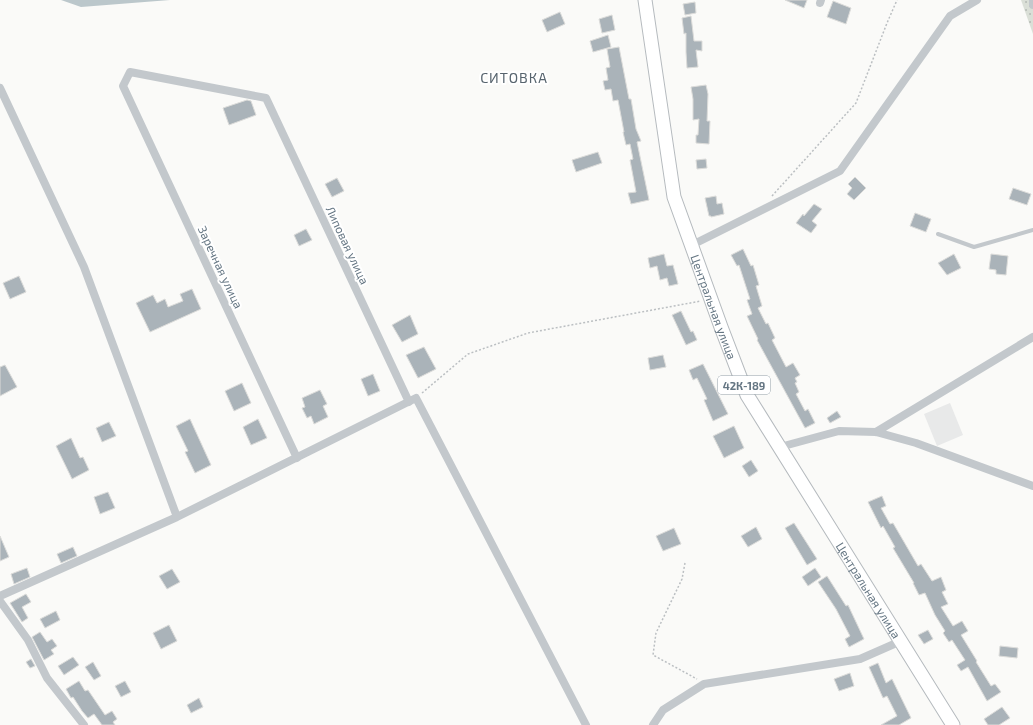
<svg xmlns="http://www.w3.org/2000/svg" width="1033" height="725" font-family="'Exo 2',sans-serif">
<defs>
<pattern id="park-dots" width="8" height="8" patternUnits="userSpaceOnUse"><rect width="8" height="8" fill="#dadfd7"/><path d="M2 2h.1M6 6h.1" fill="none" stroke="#b4b9b4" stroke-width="1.8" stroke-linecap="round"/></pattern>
</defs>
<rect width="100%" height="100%" fill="#fafaf8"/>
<path fill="#e8e9e9" d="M950 403 963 435 937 446 924 414Z"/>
<path fill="url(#park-dots)" d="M1021 0H1033V34Z"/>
<path fill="#bbc7cb" d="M61 0H170L81 7Z"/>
<path fill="#aab3b9" stroke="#dcdcda" d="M785 0H807L804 8Z
M833 1 851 8 846 24 827 17Z
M695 2 696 13 685 15 683 4Z
M560 12 565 24 547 32 542 20Z
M612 15 615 30 602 33 599 19Z
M691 16 694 41H702V51L696 50 698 67 687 68 686 52V33L684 34 682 18Z
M608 35 611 47 593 52 590 41Z
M619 47 629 99H631L636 129 641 141 637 142 649 200 631 204 628 193 636 192 630 160 633 159 630 144 626 145 623 132H624L618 100 613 101 611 89 605 90 603 81 608 80 606 68 610 67 607 49Z
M706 85 708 94 707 121H710L709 144 696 143V135H698L699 119 693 120V99L691 87Z
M247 100 251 101 256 115 229 125 223 108Z
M598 152 602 163 576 172 572 160Z
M706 159 707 168 697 169 696 160Z
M855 177 866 188 854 200 847 194 852 188 848 184Z
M337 178 344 191 332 197 325 184Z
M1013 188 1031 194 1027 205 1009 199Z
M716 196 717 204 722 203 724 214 711 217V216H709L705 198Z
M814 204 822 209 812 221 817 225 811 233 796 223 803 214 804 216Z
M915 213 931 219 926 232 910 226Z
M306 229 312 240 299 246 294 235Z
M743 249 751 266 753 265 759 285 756 286 762 306 758 308 766 324 768 323 775 338 772 340 786 367 793 363 800 375 795 378 797 382 795 383 799 392 796 394 805 411 808 409 815 423 805 428 757 340 758 339 747 316 752 314 747 300 750 299 739 265 737 266 731 255Z
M664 254 667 266 673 265 678 284 669 286 667 278 660 280 657 266 650 268 648 258Z
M954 254 961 268 947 275 938 263Z
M991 254 1008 256 1006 275 996 274V270L989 269Z
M19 276 26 292 10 299 3 283Z
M192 289 201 309 150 332 136 303 153 295 157 303 165 299 168 307 183 301 180 294Z
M681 311 691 332 693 331 697 340 686 345 672 315Z
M410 315 418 334 402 342 392 325Z
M424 347 436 369 418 378 406 355Z
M663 355 666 367 650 370 648 358Z
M703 364 728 414 713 421 704 400 707 399 697 378 693 380 689 370Z
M5 365 17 387 0 396V367Z
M373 374 380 391 368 396 361 379Z
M242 383 251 403 234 411 225 391Z
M320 390 327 404 323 406 328 417 314 424 311 416 307 418 302 408 305 407 302 398Z
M837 411 841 417 830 423 827 418Z
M190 419 211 465 195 473 185 452 188 451 176 426Z
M258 419 267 438 251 445 243 427Z
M109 422 116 436 102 442 96 428Z
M734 426 744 448 724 458 713 436Z
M71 438 80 458 83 457 89 470 72 479 56 446Z
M751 460 758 471 749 477 742 466Z
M108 492 115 508 100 514 94 497Z
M882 496 886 506 881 508 890 524 893 523 918 566 921 564 932 581 941 577 946 590 942 592 948 604 941 607 953 626 962 621 968 631 961 635 977 661 976 662 991 686 995 684 1001 692 987 701 968 667 961 671 957 665 965 660 952 640 949 642 943 633 945 631 935 615 925 593 919 595 913 583H914L893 548 895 547 883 526 881 528 868 502Z
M794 523 817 559 807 565 785 528Z
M756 527 762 539 748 547 741 536Z
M674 528 681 544 663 551 656 536Z
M0 536 9 557 0 561Z
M73 547 77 556 61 563 57 554Z
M27 568 30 577 14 584 11 574Z
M815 568 821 577 808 586 802 577Z
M172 569 180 582 167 589 159 576Z
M827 576 846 606 848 605 864 639 849 647 845 639 850 636 836 609 818 582Z
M26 594 31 602 22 607 28 618 22 622 10 603Z
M56 611 60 620 45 628 40 619Z
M169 625 177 641 161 649 153 633Z
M928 630 933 639 924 644 918 635Z
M40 632 47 642 52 639 57 646 51 650 54 654 44 660 32 637Z
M1000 646 1018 648 1017 658 999 656Z
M73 657 79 665 64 675 58 666Z
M31 659 35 666 30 668 26 662Z
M93 662 101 676 94 680 85 667Z
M878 663 886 683 892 679 911 718 899 725H881L897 716 887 696 883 698 869 667Z
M850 673 854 686 839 691 834 679Z
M79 681 85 691 88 690 105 715 112 711 117 719 113 722 115 725H102L94 714 88 718 82 711 73 697 71 698 66 689Z
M125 681 131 692 121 697 115 686Z
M199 698 203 707 191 713 187 705Z
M1002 707 1010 718 999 725H988L984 719Z"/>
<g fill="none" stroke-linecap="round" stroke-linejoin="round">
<g stroke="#b5babe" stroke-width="15">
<g id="primary">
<path id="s1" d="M645 0 674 197 721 327 747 395 953 725"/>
</g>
</g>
<path stroke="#bbbfc2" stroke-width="1.5" stroke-dasharray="2 2" stroke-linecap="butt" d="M772 196 856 103 887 23 897 0
M422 393 468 354 528 333 701 301
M685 563 682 579 656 633 653 655 697 679"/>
<path stroke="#c3c8cc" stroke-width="4" d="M938 234 974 247 1033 230"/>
<path stroke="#c3c8cc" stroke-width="8" d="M1033 0V5
M820 3 821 0
M0 88 84 267 177 517
M692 245 840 171 950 16 977 0
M876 432 1033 337
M780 447 839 431 876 432 916 443 1033 486
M297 458 123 86 130 72 266 98 409 402
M0 596 177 517 416 398 586 725
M0 601 28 640 47 678 84 725
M653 725 663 710 704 684 860 659 901 641"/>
<use href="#primary" stroke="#fff" stroke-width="13"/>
</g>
<g text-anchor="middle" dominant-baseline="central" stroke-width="4" stroke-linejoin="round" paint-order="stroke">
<rect fill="#fff" stroke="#939fa8" stroke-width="1" x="718" y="376" width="52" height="18" rx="3"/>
<g font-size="11" font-weight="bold" fill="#657683">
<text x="744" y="385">42К-189</text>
</g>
<g font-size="12" fill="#657683" stroke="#fff">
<text transform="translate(348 245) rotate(65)">Липовая улица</text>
<text transform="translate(221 267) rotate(65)">Заречная улица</text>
<text stroke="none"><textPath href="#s1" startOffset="316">Центральная улица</textPath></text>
<text stroke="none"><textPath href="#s1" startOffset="640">Центральная улица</textPath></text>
</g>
<g font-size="14" letter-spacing="1" fill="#57646e" stroke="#fff">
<text x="514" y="77">СИТОВКА</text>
</g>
</g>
</svg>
